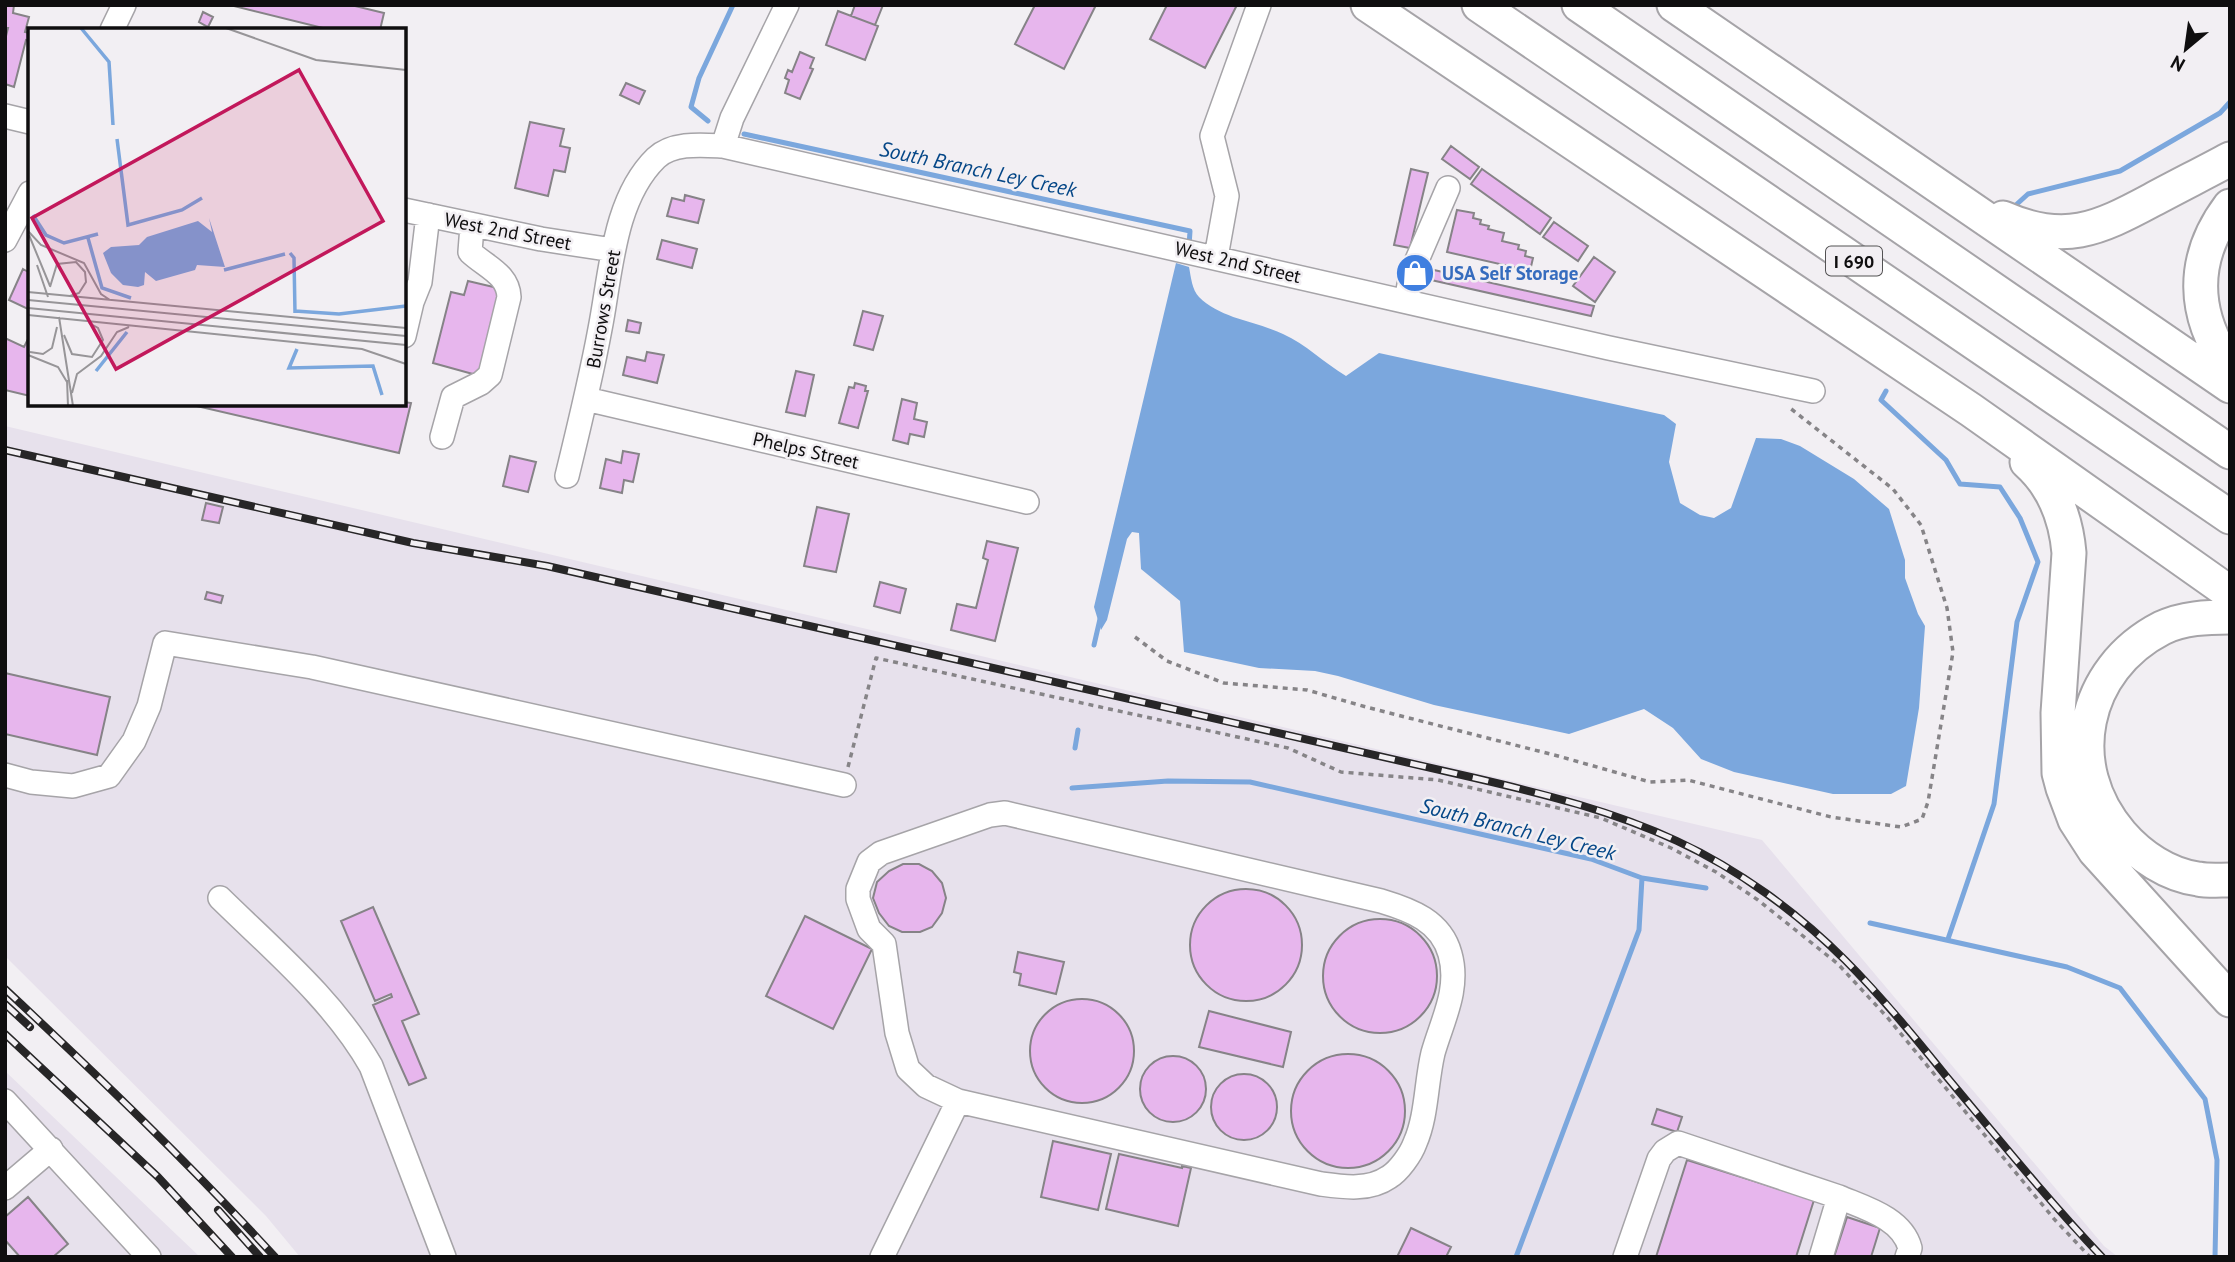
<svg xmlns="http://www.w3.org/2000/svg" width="2235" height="1262" font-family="'PT Sans',sans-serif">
<rect width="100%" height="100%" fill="#f2eff3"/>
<path fill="#e7e1ec" d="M5 426 1762 840 2104 1246 2118 1257H300L266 1216 5 956Z
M5 1071 200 1257H5Z"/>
<path fill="#7ba7dd" d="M1176 263 1189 267C1191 277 1192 290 1199 297 1221 319 1256 321 1283 334 1306 344 1324 363 1346 376L1379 353 1664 415 1676 424 1669 462 1680 503 1700 515 1714 518 1731 508 1756 438 1781 439 1800 446 1854 479 1889 509 1905 560V578L1918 614 1925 626 1919 708 1906 786 1891 794H1833L1734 772 1701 759 1673 728 1644 709 1569 734 1434 705 1338 676 1315 671 1259 668 1184 652 1180 601 1141 569 1139 533 1132 532 1127 539 1107 620 1101 630 1094 607Z"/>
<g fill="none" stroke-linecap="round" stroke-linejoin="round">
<path stroke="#7ba7dd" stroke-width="5" d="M708 121 691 107 699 78 733 5
M744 134 1190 231 1189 246
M2017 204 2028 194 2120 171 2220 113 2230 102
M1886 391 1881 400 1946 460 1960 484 2000 487 2020 518 2038 562 2017 622 1994 804 1948 939
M1094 645 1100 619
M1075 748 1078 730
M1072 788 1168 781 1250 782 1591 859 1642 878 1639 930 1516 1257
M1642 878 1706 888
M1870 923 2067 967 2120 988 2205 1099 2217 1160 2215 1257"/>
</g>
<path fill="#e7b6ed" stroke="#868387" stroke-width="2" d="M5 5H14L13 13 29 17 25 32 30 33V41L26 40 14 87 5 84V40L8 28H5Z
M230 5H351L384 13 380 30H331Z
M855 5H883L875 25 851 16Z
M1035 5H1096L1064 69 1015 44Z
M1167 5H1237L1205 68 1150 39Z
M838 11 878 26 865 60 826 45Z
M203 12 213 17 208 27 199 22Z
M800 52 814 58 810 68 813 69 800 99 785 93 789 80 785 78 788 70 792 72Z
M626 83 645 91 639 104 620 95Z
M530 122 564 129 560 146 570 148 565 172 554 170 548 196 515 188Z
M1451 146 1479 167 1470 179 1442 159Z
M1411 169 1428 173 1410 248 1394 245Z
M1482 169 1551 218 1540 234 1471 184Z
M685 195 704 200 698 223 667 216 672 198 684 201Z
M1457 210 1474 213 1473 218 1481 220 1480 224 1489 226 1488 229 1504 233 1502 241 1519 245 1518 249 1526 251 1525 256 1533 258 1530 271 1447 252Z
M1554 222 1588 246 1578 261 1543 237Z
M662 240 697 249 692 268 657 259Z
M1594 257 1615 272 1595 302 1573 286Z
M23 269 30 273V310L9 300Z
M1434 270 1594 306 1591 316 1431 280Z
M468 281 502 289 480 376 433 363 451 292 464 295Z
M863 311 883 316 873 350 854 345Z
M628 320 641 323 639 333 626 331Z
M30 335V396L5 390V338L24 347Z
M647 352 664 355 657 383 623 375 627 357 645 361Z
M796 371 814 375 805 416 786 412Z
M855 383 866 386 865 391H868L858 428 839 423 849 387 854 388Z
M902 399 917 403 914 419 927 422 924 437 910 434 908 444 893 440Z
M404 402 411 403 399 453 188 404H404Z
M623 451 639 454 633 482 624 480 622 493 600 488 606 459 621 463Z
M510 456 536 462 528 492 503 486Z
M206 503 223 507 219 523 202 520Z
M817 507 849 514 836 572 804 566Z
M987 541 1018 548 995 641 951 630 957 604 976 608 988 560 983 558Z
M880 582 906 589 900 613 874 606Z
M207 592 223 596 221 603 205 599Z
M5 673 110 697 97 755 5 734Z
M903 864H919L932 871 942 883 946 898 942 913 932 927 920 932H902L889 926 879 913 873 898 877 882 889 871Z
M1190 945a56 56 0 1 1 112 0a56 56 0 1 1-112 0Z
M373 907 419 1014 402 1021 426 1078 409 1085 373 1005 392 997 391 994 375 1001 341 921Z
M805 916 872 949 833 1029 766 996Z
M1323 976a57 57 0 1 1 114 0a57 57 0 1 1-114 0Z
M1018 952 1064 962 1056 994 1019 985 1021 974 1014 972Z
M1030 1051a52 52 0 1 1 104 0a52 52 0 1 1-104 0Z
M1209 1011 1291 1032 1283 1067 1199 1047Z
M1291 1111a57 57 0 1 1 114 0a57 57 0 1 1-114 0Z
M1140 1089a33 33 0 1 1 66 0a33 33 0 1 1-66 0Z
M1211 1107a33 33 0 1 1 66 0a33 33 0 1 1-66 0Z
M1657 1109 1682 1117 1677 1132 1652 1124Z
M1053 1141 1111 1154 1098 1210 1041 1197Z
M1119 1154 1182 1168V1166L1191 1168 1178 1226 1106 1209Z
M1687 1160 1814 1200 1796 1257H1656Z
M28 1197 68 1244 53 1257H20L5 1240V1217Z
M1847 1217 1880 1228 1871 1257H1834Z
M1411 1228 1451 1247 1446 1257H1397Z"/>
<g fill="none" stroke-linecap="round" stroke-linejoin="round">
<g stroke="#a6a4a8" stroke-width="26">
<path id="minor" d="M112 30 124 5
M5 116 30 122
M723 146 732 118 787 5
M404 210 541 239 613 250
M5 240 30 193
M1216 257 1227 196 1212 136 1259 5
M1406 301 1411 274 1448 188
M404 336 412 302 420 282 428 215
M586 399 1027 502
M442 437 453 397 481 383 490 375 509 297C508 274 486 267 470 252L472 226
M567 476C579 427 591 378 600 329 611 274 613 200 656 158 673 142 702 145 723 146L1609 348 1813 391
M5 775 31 782 73 786 109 776 134 741 149 706 165 643 312 667 844 785
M1005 813 1381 901C1411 910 1441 921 1450 954 1460 989 1442 1021 1433 1053 1426 1082 1427 1116 1415 1143 1411 1154 1399 1171 1389 1177 1369 1191 1343 1187 1321 1184L958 1101 926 1086 908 1069 897 1033 884 944 869 929 858 899V889L869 862 881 853 990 815Z
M220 898C273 950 334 1001 371 1066L444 1257
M5 1101 149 1257
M5 1188 51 1149
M882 1257 958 1101
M1625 1257 1659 1159 1665 1151 1678 1143 1839 1197
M1821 1257 1839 1197C1865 1208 1902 1218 1910 1248L1907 1257"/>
</g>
<g stroke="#a6a4a8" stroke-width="37">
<path id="highway" d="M1368 5 1971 410 2230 593
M1479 5 2230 517
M1579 5 2230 452
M1674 5 2230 386
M2230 206C2190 259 2192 315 2230 368
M2003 218C2064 245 2098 229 2152 200 2178 186 2204 173 2230 159
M2027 462C2054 486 2066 518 2069 553L2058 713 2059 773 2063 788 2075 820 2095 851 2230 1000
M2230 617C2207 617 2183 618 2162 628 2082 669 2062 766 2121 834 2140 856 2168 875 2198 879 2208 881 2219 880 2230 880"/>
</g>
<path stroke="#868487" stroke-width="3.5" stroke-dasharray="5 5" stroke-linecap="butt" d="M1135 637 1167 661 1224 683 1307 690 1366 707 1558 756 1650 782 1688 780 1831 817 1901 827 1922 819 1928 802 1953 652 1947 608 1921 525 1893 489 1790 408
M848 767 876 658 1288 748 1341 772 1438 780 1601 818 1671 848 1716 872 1758 900 1838 964 1887 1017 2055 1220 2090 1257"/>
<use href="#minor" stroke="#fff" stroke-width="23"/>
<use href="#highway" stroke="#fff" stroke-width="33"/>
<g stroke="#272627" stroke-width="8">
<path id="rail" d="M5 450 413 543 547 566 1475 778C1544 794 1613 811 1677 841 1738 869 1798 913 1845 960 1881 996 1914 1036 1946 1076 1997 1137 2047 1199 2102 1257
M5 989C98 1076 189 1163 275 1257
M5 1004 30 1027
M5 1034 158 1177 232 1257
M218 1210 260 1257"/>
</g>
<use href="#rail" stroke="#f2eff3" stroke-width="5" stroke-dasharray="16" stroke-linecap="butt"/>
</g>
<defs>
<g id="shop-disc" transform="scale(2.0125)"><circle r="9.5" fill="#3f7fe0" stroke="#f2eff3"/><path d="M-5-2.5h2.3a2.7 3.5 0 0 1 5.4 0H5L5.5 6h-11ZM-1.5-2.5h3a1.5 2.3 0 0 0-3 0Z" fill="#fff"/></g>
</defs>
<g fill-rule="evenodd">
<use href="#shop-disc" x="1415" y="273"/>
</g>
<g text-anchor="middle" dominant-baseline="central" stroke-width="5" stroke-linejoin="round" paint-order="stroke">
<rect fill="#f2eff3" stroke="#535253" stroke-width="2" x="1826" y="246.5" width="56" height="29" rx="5"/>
<g font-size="18" font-weight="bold" fill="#0f0e0f">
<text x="1854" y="261">I 690</text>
</g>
<g font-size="19" fill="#0f0e0f" stroke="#f2eff3">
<text transform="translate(508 231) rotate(11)">West 2nd Street</text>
<text transform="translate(1238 262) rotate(13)">West 2nd Street</text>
<text transform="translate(603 309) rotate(-80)">Burrows Street</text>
<text transform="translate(806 450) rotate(13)">Phelps Street</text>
</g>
<g font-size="19" font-weight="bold" fill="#366cbe" stroke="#f2eff3" text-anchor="start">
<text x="1442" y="273">USA Self Storage</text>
</g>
<g font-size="21" font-style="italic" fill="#054787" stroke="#f2eff3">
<text transform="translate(978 169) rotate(12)">South Branch Ley Creek</text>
<text transform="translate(1518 829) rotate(14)">South Branch Ley Creek</text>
</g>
</g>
<g transform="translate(28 28)">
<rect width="378" height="378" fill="#f2eff3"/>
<path d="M181 190 197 239 169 237 167 242 128 253 117 244 116 257 110 259 95 257 83 245 75 225 83 219 111 217 119 209 170 193 184 204Z" fill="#7ba7dd"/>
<path fill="none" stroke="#7ba7dd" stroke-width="3.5" d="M53 0 81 34 85 97M89 111 100 197 154 182 174 170M5 187 18 207 36 215 70 206M60 210 74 260 103 270M262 225 266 230 267 285M196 242 257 226M267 283 311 286 378 278M269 321 261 340 345 338 354 367M68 343 99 304"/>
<path fill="none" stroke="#979598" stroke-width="2" d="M198 0 288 32 378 42M0 203 13 217 56 235 73 266 82 272M1 207 22 258M9 237 20 269M22 259 29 236 48 234 57 244 58 254 51 265 42 268M0 264 378 300M0 272 378 308M0 280 378 317M0 287 334 321 378 336M31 289 45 378M36 307 44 326 64 329 75 312 70 300 61 295M2 324 15 326 24 320 29 299M0 327 30 339 39 354M39 352 40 378M44 365 49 346 73 328 89 304 101 299"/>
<path fill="#c2185b" fill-opacity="0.15" stroke="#c2185b" stroke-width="3.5" d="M271 42 355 193 88 341 4 190Z"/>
<rect width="378" height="378" fill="none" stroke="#0f0e0f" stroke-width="3.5"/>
</g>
<rect width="2235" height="1262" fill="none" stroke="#0f0e0f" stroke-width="14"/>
<g transform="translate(2186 49) rotate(209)" stroke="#f2eff3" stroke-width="5" paint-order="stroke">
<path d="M0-5L12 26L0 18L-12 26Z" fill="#0f0e0f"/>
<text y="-10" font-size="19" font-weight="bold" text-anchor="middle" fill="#0f0e0f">N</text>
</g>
</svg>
